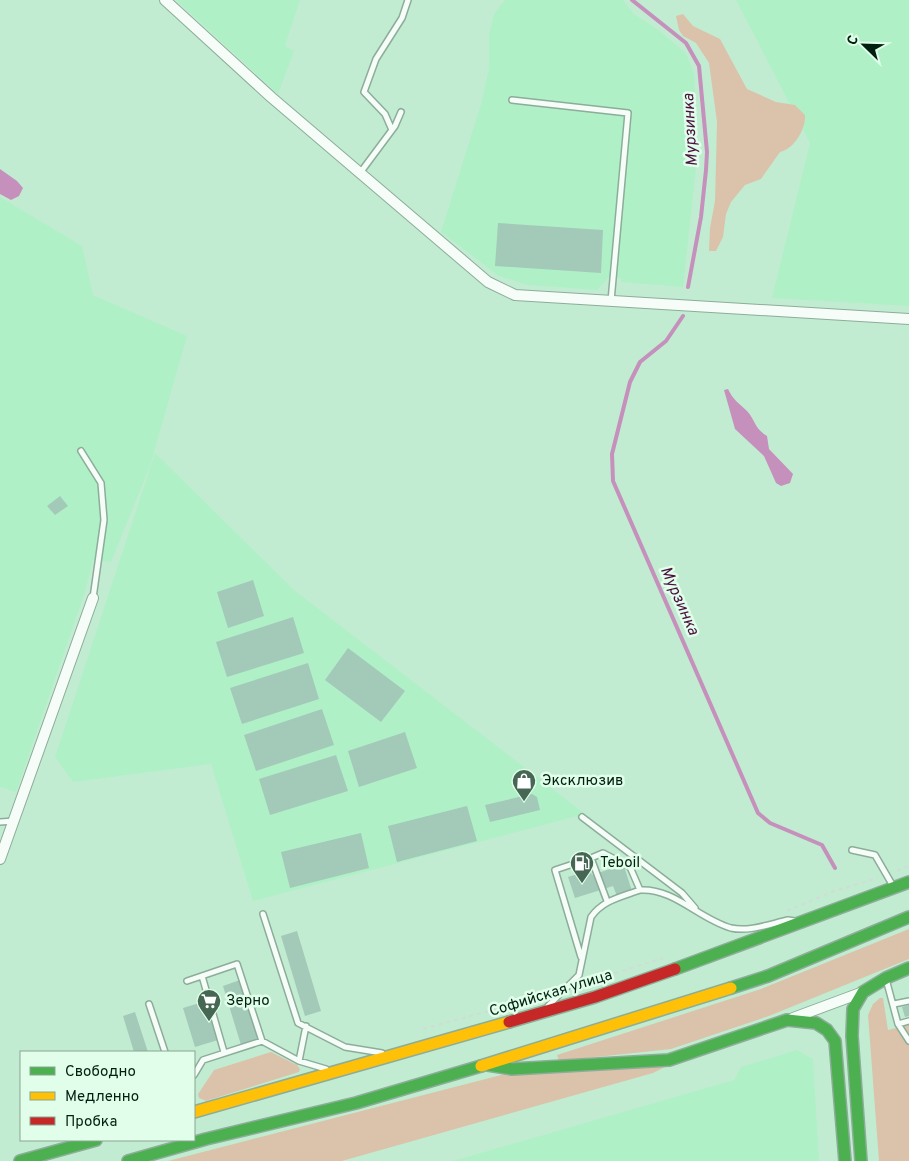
<svg xmlns="http://www.w3.org/2000/svg" width="909" height="1161" font-family="Overpass,sans-serif">
<rect width="100%" height="100%" fill="#c2ecd1"/>
<path fill="#aff0c7" d="M176 0H300L285 46 294 51 278 94Z
M505 0H623L634 14 657 29 686 53 694 74 698 149 683 287 621 282V278L609 277 597 290 528 285 499 276 441 232 481 104 489 69V35L494 14Z
M736 0H909V306L772 298 810 143Z
M0 197 82 246 93 295 187 336 150 466 111 562 93 560 85 592 16 792 0 787Z
M155 453 294 590 585 814 253 901 211 764 73 782 55 757Z
M797 1050 813 1059 819 1161H453L734 1080 741 1067Z"/>
<path fill="#dbc3ab" d="M683 14 693 26 720 39 747 89 776 102 795 105 805 115C806 129 794 149 780 152L761 179 745 185 731 202 726 214 723 237 716 251H709L710 228 715 201 717 122 709 63 696 43 683 36 679 30 676 16Z
M909 929V959L769 1016 671 1049 559 1061 557 1055 761 989Z
M880 998H883L888 1030 909 1025V1161H879L868 1015 873 1004Z
M271 1052 297 1065 300 1069 299 1072 206 1101 199 1098 198 1094 214 1070Z
M671 1064 653 1073 342 1161H168L505 1074Z"/>
<path fill="#c590bb" d="M0 169 17 181 23 188 19 196 11 200 0 194Z
M728 389C733 400 739 403 747 411 756 421 754 428 767 436L769 449 793 474 790 483 781 486 776 483 764 456 735 429 724 390Z"/>
<g fill="none" stroke-linecap="round" stroke-linejoin="round">
<path stroke="#c590bb" stroke-width="4" d="M632 0 686 43 699 66 707 152 706 170 701 217 688 287
M683 316 666 341 640 362 630 382 612 454 613 481 758 813 770 823 822 845 835 868"/>
</g>
<path fill="#a3c9b8" d="M498 223 603 230 601 273 495 266Z
M60 496 68 506 55 515 47 506Z
M253 580 264 616 228 628 217 592Z
M293 617 304 653 227 677 216 642Z
M348 648 405 691 381 722 325 680Z
M308 663 319 699 242 724 230 688Z
M322 709 334 745 256 771 244 735Z
M405 732 417 768 359 787 348 751Z
M336 755 348 791 270 815 259 779Z
M532 794 537 797 540 810 490 822 485 805Z
M467 806 477 841 397 862 388 826Z
M361 833 369 868 290 888 281 852Z
M620 854 632 891 617 896 613 886 575 898 568 877 590 870 592 875 610 869 606 858Z
M297 931 321 1011 305 1016 281 936Z
M240 980 259 1039 241 1045 223 986Z
M206 1001 218 1040 195 1047 183 1008Z
M909 1005V1016L905 1017 902 1007Z
M135 1012 148 1052H134L123 1016Z"/>
<g fill="none" stroke-linecap="round" stroke-linejoin="round">
<g stroke="#8cad99" stroke-width="8">
<path id="lane" d="M512 100 628 113 611 301
M392 130 385 114 364 92 376 59 402 18 408 0
M360 173 395 126 401 112
M81 451 101 483 104 520 93 598
M582 817 682 893 695 908
M0 822 14 821
M852 850 875 855 893 886
M640 890C674 888 699 919 731 928 749 932 770 924 788 920L795 921
M263 914 298 1023 345 1047 382 1053
M581 957 555 870 591 858
M202 976 224 1052
M886 979 898 1024 909 1041
M187 981 237 964 262 1041
M149 1004 165 1052
M894 1004 909 1001
M548 1006 579 975 591 917C603 900 621 897 640 890L630 867 603 853 591 858 607 901
M898 1024 909 1021
M299 1061 306 1026
M194 1075 203 1060 262 1041 299 1061 326 1069"/>
</g>
<g stroke="#8cad99" stroke-width="12">
<path id="street" d="M165 0 271 97 488 282 515 295 909 319
M0 859 93 598
M793 1018 863 992"/>
</g>
<g stroke="#8cad99" stroke-width="14">
<path id="fast" d="M675 969 909 882
M731 988 768 976 909 917
M488 1065 512 1069 669 1060 787 1020 816 1023 827 1030 835 1041 845 1161
M20 1161 96 1140
M128 1161 206 1139 356 1103 481 1066
M861 1161 852 1036 853 1009 863 992 886 978 909 968"/>
</g>
<g stroke="#8cad99" stroke-width="14">
<path id="slow" d="M481 1066 731 988
M194 1112 509 1022"/>
</g>
<g stroke="#8cad99" stroke-width="14">
<path id="jam" d="M509 1022 595 997 675 969"/>
</g>
<path stroke="#cfddd4" stroke-width="2" stroke-dasharray="4 4" stroke-linecap="butt" d="M897 871 909 866
M787 911 834 891 878 878
M584 983 663 958
M423 1029 546 995"/>
<use href="#lane" stroke="#f6fcf8" stroke-width="5"/>
<use href="#street" stroke="#f6fcf8" stroke-width="10"/>
<use href="#fast" stroke="#4caf50" stroke-width="11"/>
<use href="#slow" stroke="#ffc107" stroke-width="11"/>
<use href="#jam" stroke="#c62828" stroke-width="11"/>
</g>
<defs>
<g id="shop-pin" transform="scale(1.25)"><path d="M0 17L-7.5 6A9.5 9.5 0 1 1 7.5 6Z" fill="#456753" stroke="#e1feea"/><path d="M-5-2.5h2.3a2.7 3.5 0 0 1 5.4 0H5L5.5 6h-11ZM-1.5-2.5h3a1.5 2.3 0 0 0-3 0Z" fill="#fff"/></g>
<g id="fuel-pin" transform="scale(1.25)"><path d="M0 17L-7.5 6A9.5 9.5 0 1 1 7.5 6Z" fill="#456753" stroke="#e1feea"/><path d="M-5.5-6h7V0h2V4h1.3V-2.5L3-4.5l.8-.8L6-3V5H2.5V1h-1V6h-7ZM-4.2-4.7v3.2H.2V-4.7Z" fill="#fff"/></g>
<g id="supermarket-pin" transform="scale(1.25)"><path d="M0 17L-7.5 6A9.5 9.5 0 1 1 7.5 6Z" fill="#456753" stroke="#e1feea"/><path d="M-6-5.5h2.5l.6 2H6L4.5 2H-2.5L-4.4-4H-6ZM-1.5 3.2a1.3 1.3 0 1 0 .1 0ZM3 3.2a1.3 1.3 0 1 0 .1 0Z" fill="#fff"/></g>
</defs>
<g fill-rule="evenodd">
<use href="#shop-pin" x="524" y="781"/>
<use href="#fuel-pin" x="582" y="863"/>
<use href="#supermarket-pin" x="209" y="1001"/>
</g>
<g text-anchor="middle" dominant-baseline="central" stroke-width="5" stroke-linejoin="round" paint-order="stroke">
<g font-size="15" fill="#02200f" stroke="#e1feea" text-anchor="start">
<text x="542" y="781">Эксклюзив</text>
<text x="600" y="863">Teboil</text>
<text x="226" y="1001">Зерно</text>
</g>
<g font-size="15" fill="#02200f" stroke="#e1feea">
<text transform="translate(551 994) rotate(-17)">Софийская улица</text>
</g>
<g font-size="16" font-style="italic" fill="#4b0f40" stroke="#e1feea">
<text transform="translate(691 130) rotate(-93)">Мурзинка</text>
<text transform="translate(679 601) rotate(66)">Мурзинка</text>
</g>
</g>
<rect x="20" y="1051" width="175" height="90" fill="#e1feea" stroke="#88a592"/>
<rect x="30" y="1067" width="25" height="8" fill="#4caf50" stroke="#88a592"/>
<text x="65" y="1076" font-size="15" fill="#02200f">Свободно</text>
<rect x="30" y="1092" width="25" height="8" fill="#ffc107" stroke="#88a592"/>
<text x="65" y="1101" font-size="15" fill="#02200f">Медленно</text>
<rect x="30" y="1117" width="25" height="8" fill="#c62828" stroke="#88a592"/>
<text x="65" y="1126" font-size="15" fill="#02200f">Пробка</text>
<g transform="translate(864 45) rotate(293)" stroke="#e1feea" stroke-width="4" paint-order="stroke">
<path d="M0-4L9 19L0 12L-9 19Z" fill="#02200f"/>
<text y="-8" font-size="14" font-weight="bold" text-anchor="middle" fill="#02200f">С</text>
</g>
</svg>
